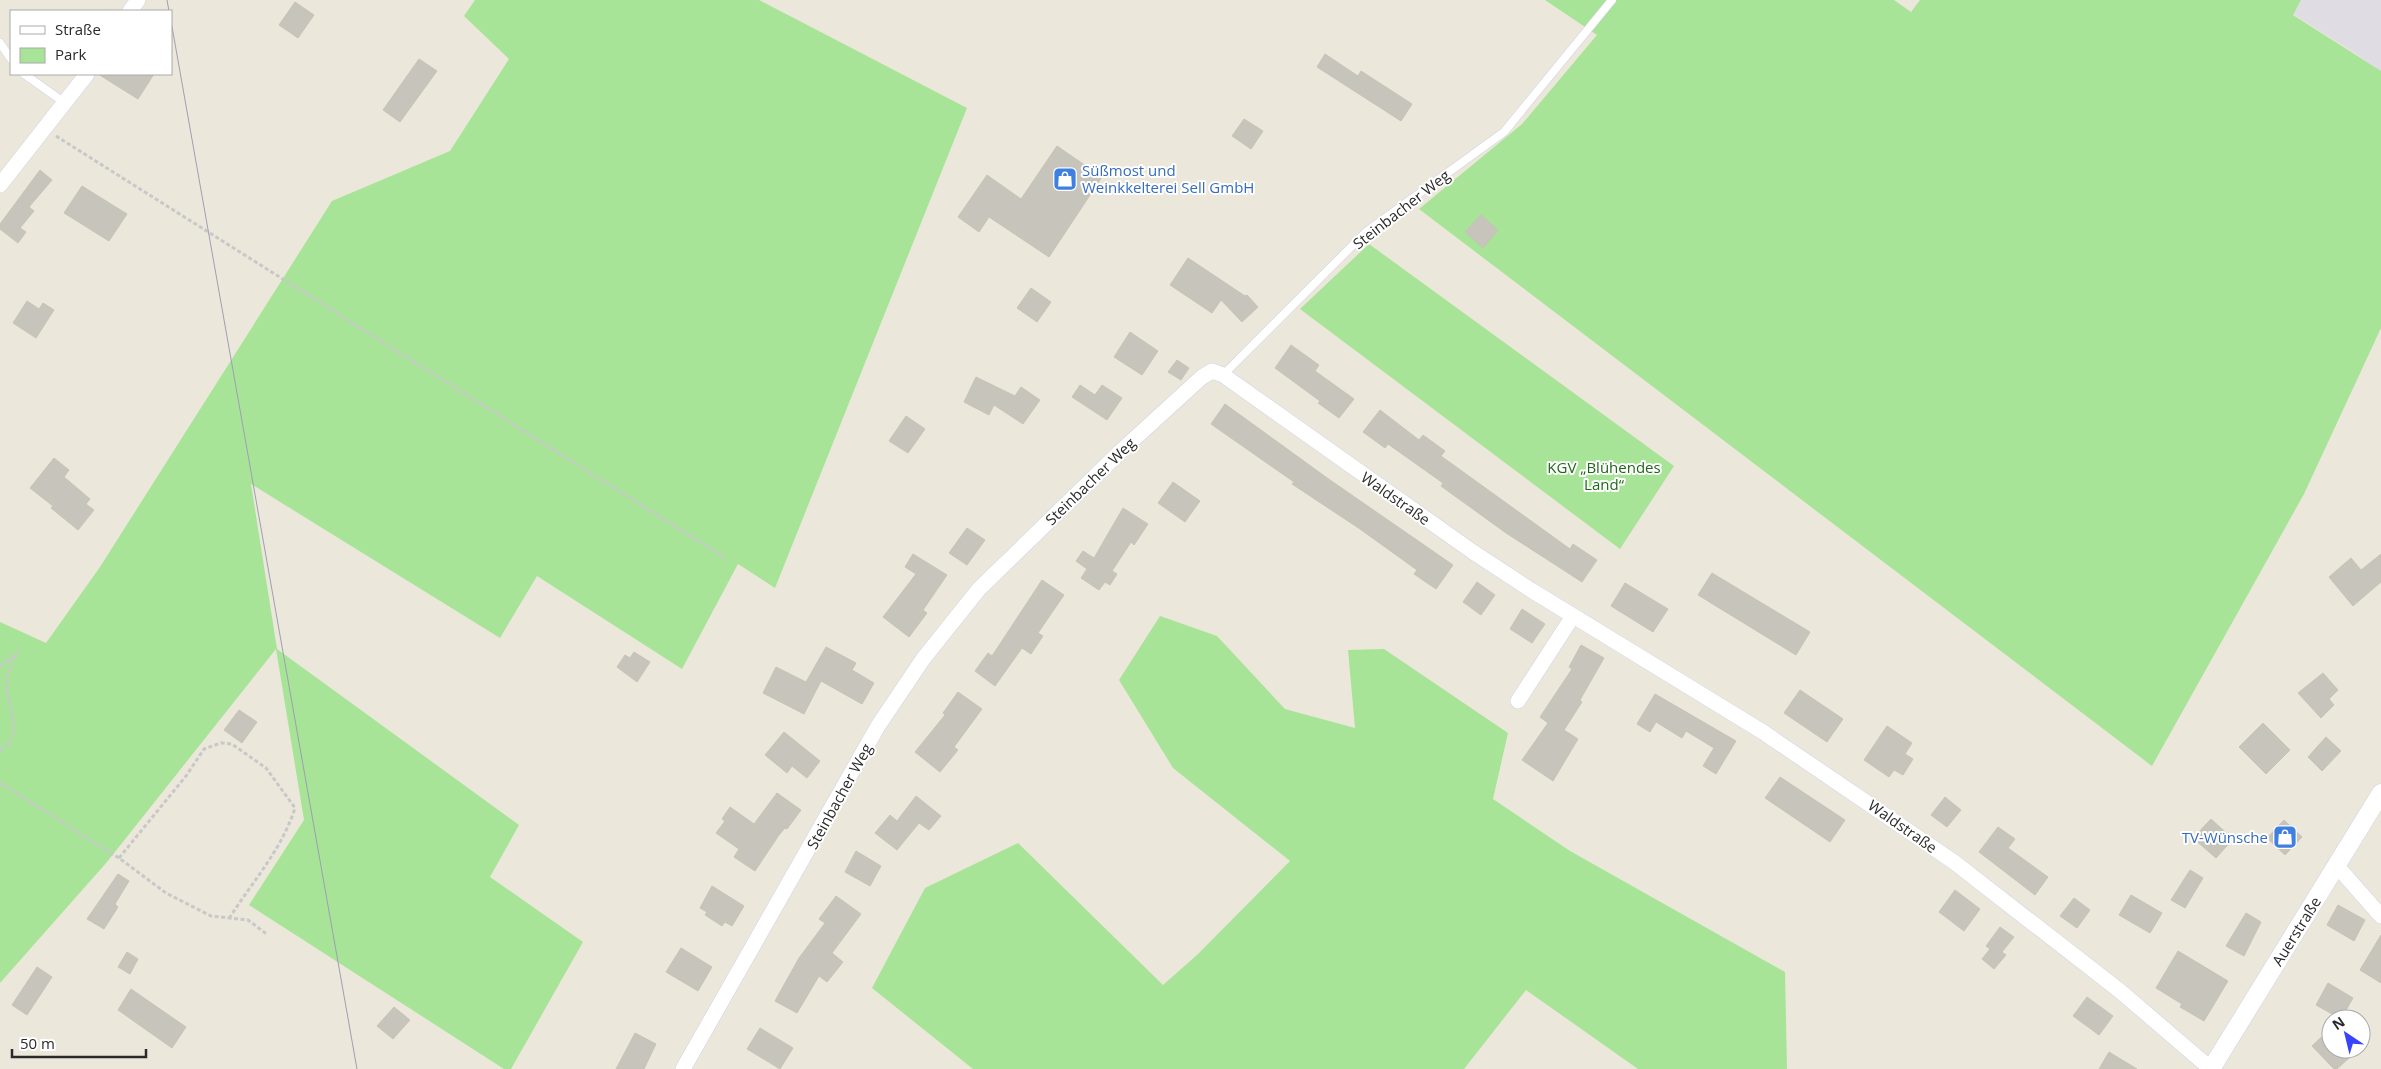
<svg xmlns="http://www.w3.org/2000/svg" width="2381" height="1069" font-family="'Open Sans',sans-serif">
<rect width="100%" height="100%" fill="#ece7db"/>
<path fill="#dfdce4" d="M2301 0H2381V72L2358 55 2293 14Z"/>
<path fill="#a7e497" d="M475 0H759L967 108 775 588 738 564 682 669 537 576 500 638 251 484 277 649 519 825 490 877 583 942 511 1069H504L249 905 304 820 276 649 107 862 0 983V622L46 643 100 567 332 201 450 151 509 59 464 16Z
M1545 0H1894L1911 12 1920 0H2301L2293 15 2381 71V328L2304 494 2152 766 1419 209 1522 124 1597 35Z
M1369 244 1674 466 1620 549 1300 309Z
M1160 616 1217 636 1285 709 1355 728 1348 650 1384 649 1508 733 1493 799 1570 851 1785 972 1787 1069H1638L1526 990 1464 1069H973L872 988 925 888 1018 843 1163 985 1198 954 1290 861 1173 768 1119 680Z"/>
<path fill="#c7c4bb" stroke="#c7c3b5" d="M295 2 314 15 298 38 279 25Z
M1325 54 1358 76 1361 71 1412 104 1401 121 1317 67Z
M419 59 437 71 400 122 383 110Z
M98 74H154L138 99Z
M1244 119 1263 131 1251 149 1232 136Z
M1057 146 1102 177 1049 257 989 217 979 232 958 217 987 175 1021 199Z
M40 170 52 180 29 207 34 211 20 228 26 232 18 243 0 229V224Z
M82 186 127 214 109 241 64 213Z
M1481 215 1498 230 1483 248 1465 232Z
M1188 258 1245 296 1247 295 1258 307 1242 322 1221 300 1212 313 1170 285Z
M1031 288 1051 302 1037 322 1017 308Z
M27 301 39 309 43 303 54 310 36 338 13 323Z
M1130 332 1158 351 1142 375 1114 357Z
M1291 345 1319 365 1315 371 1354 399 1339 418 1318 403 1320 401 1275 368Z
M1177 360 1189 368 1181 380 1168 372Z
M976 377 1015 396 1021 387 1040 400 1023 424 994 405 989 415 964 402Z
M1080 385 1095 395 1102 385 1122 398 1107 420 1072 397Z
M1225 404 1330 480 1453 565 1436 589 1414 574 1417 570 1360 529 1292 484 1294 482 1211 424Z
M1380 410 1419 440 1423 435 1445 451 1441 456 1570 549 1573 544 1597 560 1582 582 1506 533 1441 486 1443 483 1388 444 1385 448 1363 432Z
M906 416 925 429 908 453 889 441Z
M54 458 69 470 64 477 90 499 86 504 94 510 78 530 51 508 53 506 30 488Z
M1173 482 1200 501 1185 522 1158 503Z
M1123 508 1148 524 1134 545 1131 542 1112 571 1117 574 1110 585 1105 582 1099 590 1081 578 1087 569 1076 561 1083 551 1094 558Z
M967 528 985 540 967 565 949 553Z
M913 554 947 575 923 610 927 613 909 637 883 617 916 574 905 567Z
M2381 554V582L2353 606 2329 577 2351 558 2361 570Z
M1712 573 1810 632 1796 655 1698 595Z
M1042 580 1064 595 1038 633 1043 636 1031 654 1022 648 995 686 975 671 988 653 992 656Z
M1477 582 1495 595 1481 615 1463 602Z
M1625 583 1668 609 1653 632 1611 606Z
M1522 609 1545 624 1532 643 1510 629Z
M1581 645 1604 658 1580 700 1582 702 1564 730 1578 739 1553 781 1522 760 1548 723 1540 717 1572 669 1569 667Z
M826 647 856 663 852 670 874 683 862 704 821 681 804 714 763 693 776 667 806 682Z
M634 652 650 662 637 682 617 667 625 655 630 658Z
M2323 673 2338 690 2329 699 2334 705 2321 718 2298 693Z
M1800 690 1843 719 1827 742 1784 713Z
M958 692 982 709 954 747 958 750 940 772 915 752 945 715 943 713Z
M1655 694 1736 741 1716 774 1703 766 1714 748 1686 731 1682 738 1656 722 1650 732 1637 724Z
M239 710 257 722 242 743 224 730Z
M2263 723 2290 750 2266 774 2239 747Z
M1887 726 1912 743 1905 754 1913 759 1903 775 1894 770 1889 777 1864 760Z
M784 732 820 761 807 778 792 766 787 773 765 755Z
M2326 737 2341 751 2322 771 2308 757Z
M1780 777 1845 820 1830 842 1765 798Z
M777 793 801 810 787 829 785 828 779 835 755 871 734 857 739 849 716 833 725 821 722 819 730 807 754 824Z
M916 796 941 816 929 830 919 823 897 850 875 833 890 815 897 821Z
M1945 797 1961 810 1947 827 1931 815Z
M2211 819 2233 839 2216 858 2193 838Z
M2284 820 2302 837 2285 855 2267 838Z
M1998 827 2015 839 2008 848 2048 877 2035 895 1979 852Z
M856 851 881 866 870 886 845 872Z
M2190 870 2203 878 2185 908 2171 900Z
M118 874 129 881 115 904 118 907 104 929 87 919Z
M712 886 744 906 732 926 725 922 722 926 705 915 707 912 700 908Z
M1955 890 1980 909 1964 931 1939 912Z
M2131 895 2162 913 2150 933 2119 915Z
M836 896 861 914 832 953 843 962 827 982 819 976 797 1013 775 1001 799 958 825 923 819 919Z
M2074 898 2090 910 2077 928 2060 916Z
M2338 905 2365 920 2354 941 2327 925Z
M2246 913 2261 922 2244 956 2226 946Z
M2000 927 2014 937 2002 952 2006 955 1994 969 1982 959 1990 949 1986 946Z
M2381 935V983L2360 970Z
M681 948 712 967 698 991 666 972Z
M2178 951 2228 981 2204 1021 2180 1007 2182 1004 2156 988Z
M127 952 138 959 130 974 118 967Z
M37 967 52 977 27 1015 12 1005Z
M2328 983 2353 998 2341 1019 2316 1005Z
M131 989 186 1027 172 1048 118 1010Z
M2087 997 2113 1016 2099 1035 2073 1016Z
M394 1007 410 1020 393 1039 377 1026Z
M760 1028 793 1048 780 1069 747 1049Z
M2331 1028V1049H2341L2349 1058 2337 1069H2334L2312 1046Z
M635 1033 656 1044 644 1069H616Z
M2109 1052 2137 1069H2099Z"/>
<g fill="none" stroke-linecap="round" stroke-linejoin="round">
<g stroke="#d0d2e3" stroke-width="9">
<path id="service" d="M0 43 11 59
M24 74 65 103
M1223 375 1366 232 1504 132 1612 0"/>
</g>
<g stroke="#d0d2e3" stroke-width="16">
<path id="minor" d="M130 11 138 0
M0 185 87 74
M1518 701 1573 616
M2336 865 2381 916
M683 1069 878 726 923 659 979 589 1122 450 1202 377 1212 371 1223 375 1473 552 1531 590 1763 732 1954 862 2120 991 2211 1069"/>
</g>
<g stroke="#d0d2e3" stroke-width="19">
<path id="tertiary" d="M2211 1069 2381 793"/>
</g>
<path stroke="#c8c8c8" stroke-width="3" stroke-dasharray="4 2.5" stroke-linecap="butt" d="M56 136 725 558
M0 666 15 654
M0 750C26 736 6 704 7 684 7 672 13 660 18 650
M0 783 119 858 166 893 211 916 248 920 268 935
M119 858 186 776 204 749 221 743 232 744 266 768 295 808C282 849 253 881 230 917"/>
<use href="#service" stroke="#fff" stroke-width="8"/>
<use href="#minor" stroke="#fff" stroke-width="15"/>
<use href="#tertiary" stroke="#fff" stroke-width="18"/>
<path stroke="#9e9eb4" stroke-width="1" d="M167 0 169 11
M171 21 357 1069"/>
</g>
<defs>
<g id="shop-square" transform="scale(1.25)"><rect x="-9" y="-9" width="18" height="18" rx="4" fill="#3f7fe0" stroke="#fff"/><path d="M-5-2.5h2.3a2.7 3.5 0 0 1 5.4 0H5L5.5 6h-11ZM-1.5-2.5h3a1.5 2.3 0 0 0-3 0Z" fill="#fff"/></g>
</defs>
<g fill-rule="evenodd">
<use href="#shop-square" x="1065" y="179"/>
<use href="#shop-square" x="2285" y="837"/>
</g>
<g text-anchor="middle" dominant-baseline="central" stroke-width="4" stroke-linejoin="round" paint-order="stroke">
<g font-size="15" fill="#366cbe" stroke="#fff" text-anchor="start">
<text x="1082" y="170">Süßmost und<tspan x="1082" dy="17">Weinkkelterei Sell GmbH</tspan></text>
<text x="2268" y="837" text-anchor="end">TV-Wünsche</text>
</g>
<g font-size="15" fill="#2a2a2a" stroke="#fff">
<text transform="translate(1401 209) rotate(-38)">Steinbacher Weg</text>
<text transform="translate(1090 481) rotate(-44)">Steinbacher Weg</text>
<text transform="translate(1396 498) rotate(35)">Waldstraße</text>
<text transform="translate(839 796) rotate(-61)">Steinbacher Weg</text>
<text transform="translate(1903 826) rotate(35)">Waldstraße</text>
<text transform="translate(2296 931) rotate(-58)">Auerstraße</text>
</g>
<g font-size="15" fill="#1f6719" stroke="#fff">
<text x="1604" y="467">KGV „Blühendes<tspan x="1604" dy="17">Land“</tspan></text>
</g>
</g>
<rect x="10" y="10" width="162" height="65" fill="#ffffff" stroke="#aaaaaa"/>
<rect x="20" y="26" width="25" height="8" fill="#ffffff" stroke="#aaaaaa"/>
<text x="55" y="35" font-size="15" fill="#2a2a2a">Straße</text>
<rect x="20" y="48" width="25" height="15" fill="#a7e497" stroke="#aaaaaa"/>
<text x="55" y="60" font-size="15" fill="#2a2a2a">Park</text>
<g transform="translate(2346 1034) rotate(325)"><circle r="24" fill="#ffffff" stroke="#aaaaaa"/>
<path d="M0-4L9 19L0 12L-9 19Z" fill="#3844fc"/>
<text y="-8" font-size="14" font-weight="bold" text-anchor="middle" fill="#2a2a2a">N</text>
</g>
<path d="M12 1049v8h134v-8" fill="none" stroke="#2a2a2a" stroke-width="2.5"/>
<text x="20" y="1049" font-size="15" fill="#2a2a2a" stroke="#ffffff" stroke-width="4" paint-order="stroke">50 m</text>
</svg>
